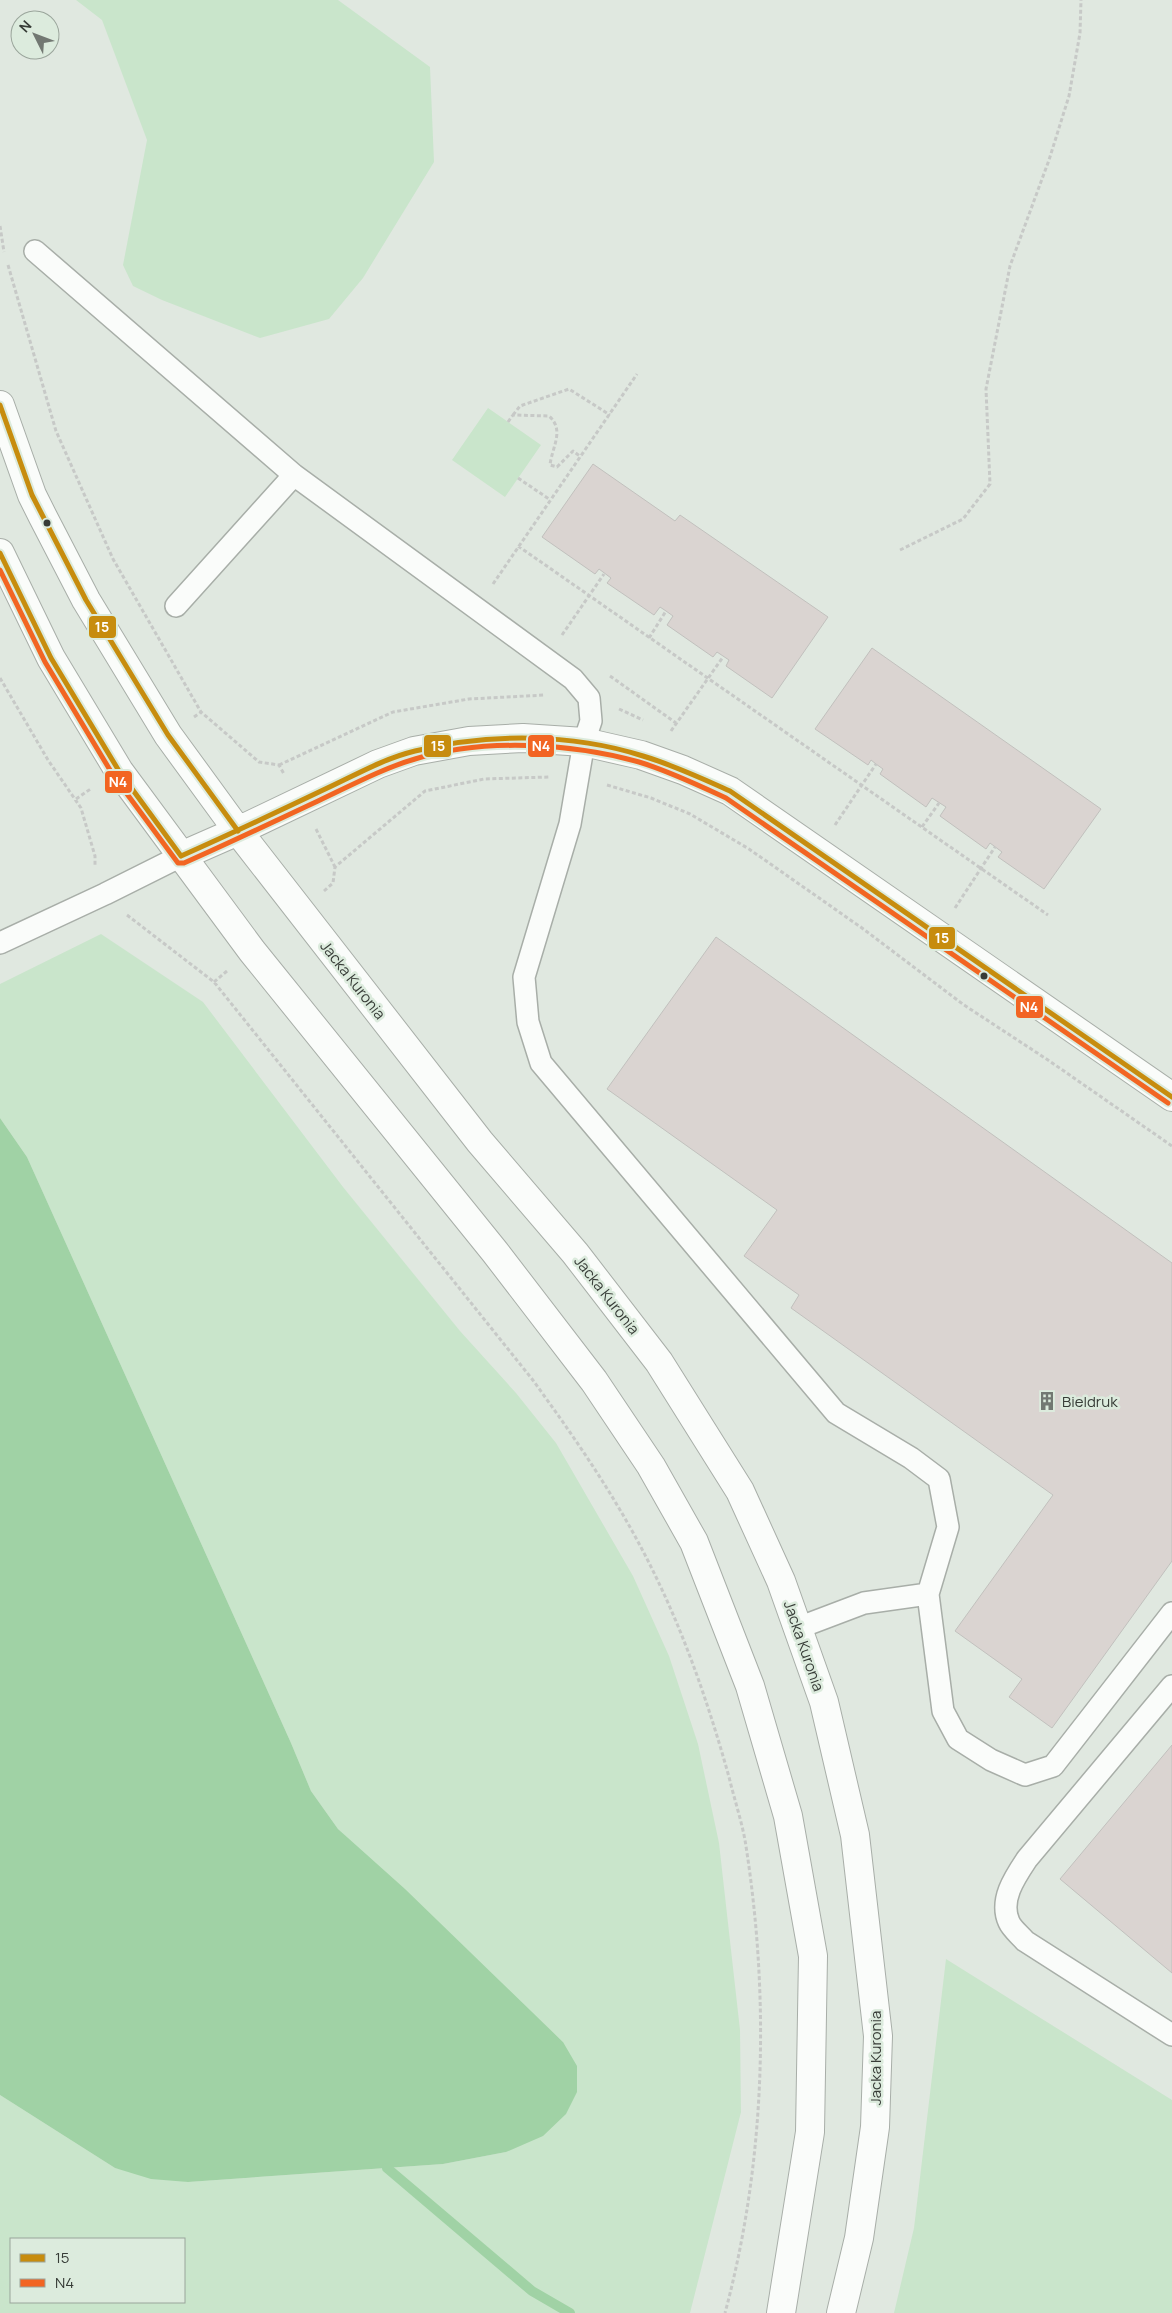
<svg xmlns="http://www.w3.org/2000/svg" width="1172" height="2313" font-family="Manrope,sans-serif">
<rect width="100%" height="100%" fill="#e0e8e0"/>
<path fill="#c9e5cb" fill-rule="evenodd" d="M76 0H338L430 67 434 162 363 278 329 319 260 338 162 300 133 286 123 265 147 140 102 20Z
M488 408 541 445 505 497 452 460Z
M101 934 203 1002 343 1187 460 1331 516 1393 556 1443 633 1576 669 1656 698 1744 719 1843 740 2030 741 2112 690 2313H0V2095L115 2168 188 2182 443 2164 506 2152 563 2042 338 1829 311 1791 291 1743 27 1157 0 1118V984ZM11 2239H184V2302H11Z
M946 1959 1172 2100V2313H894L914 2228Z"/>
<path fill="#a0d2a5" d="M0 1118 27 1157 291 1743 311 1791 338 1829 405 1889 563 2042 577 2066V2092L566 2114 543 2136 506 2152 443 2164 188 2182 151 2179 115 2168 0 2095Z"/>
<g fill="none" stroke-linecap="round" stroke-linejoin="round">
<path stroke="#a0d2a5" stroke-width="10" d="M387 2168 532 2291 570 2313"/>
</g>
<path fill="#dad4d1" stroke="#c1c0bd" d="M593 464 675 521 680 515 828 617 772 698 726 666 729 660 717 652 713 657 667 625 673 616 666 611 660 607 654 615 607 583 611 578 599 569 595 574 542 537Z
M872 648 1101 809 1044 889 998 857 1002 852 990 843 986 849 940 816 946 807 932 798 926 807 880 774 883 769 876 764 871 760 868 765 815 729Z
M716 937 1172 1263V1561L1052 1728 1009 1697 1022 1679 955 1631 1053 1495 791 1308 799 1295 744 1256 777 1210 607 1089Z
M1172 1745V1973L1060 1879Z"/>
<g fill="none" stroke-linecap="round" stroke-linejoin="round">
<g stroke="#a8aea8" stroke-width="24">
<path id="lane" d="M35 251 294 475 573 679 589 698 591 721 584 742 570 824 524 977 528 1022 541 1063 836 1413 911 1458 939 1479 948 1527 928 1594 943 1711 958 1739 991 1760 1025 1775 1053 1766 1172 1613
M176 606 294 475
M0 943 105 894 181 856
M798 1628 864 1603 928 1594
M1172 1686 1027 1859C1015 1877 999 1900 1009 1922 1012 1929 1020 1935 1025 1941L1172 2035"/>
</g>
<g stroke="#a8aea8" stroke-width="30">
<path id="secondary" d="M0 405 32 495 43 517 86 600 168 735 238 831 480 1142 575 1253 659 1362 740 1491 781 1581 824 1702 855 1835 878 2036 875 2127 859 2238 841 2313
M0 553 51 658 119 771 252 951 495 1252 594 1381 651 1466 694 1542 750 1686 788 1816 813 1956 810 2132 781 2313
M181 856 238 831 378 764 414 751 469 741 523 738 584 742 641 755 683 770 730 791 1172 1097"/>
</g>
<path stroke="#c7c9c7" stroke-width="3" stroke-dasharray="4 2.5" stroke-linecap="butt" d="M0 226 4 252
M8 265 56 431 113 559 201 712
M513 415 520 406 569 389 610 415
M508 422 513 415 549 416C565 430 552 447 550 465L557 467 573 451 581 457
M518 478 549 499
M518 546 1048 915
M900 550 963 519 990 484 986 389 1010 266 1049 160 1069 96 1080 33 1081 0
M493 584 637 374
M562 635 604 574
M649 638 666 611
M610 676 676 723
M0 678 48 760 81 808 95 856V867
M619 709 643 720
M194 717 201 712 259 762 279 765 284 774
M671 731 723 657
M279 765 393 712 469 699 545 695
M607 785 651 798 690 814 749 849 862 928 964 1005 1048 1060 1172 1146
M76 799 92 788
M835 825 876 764
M922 827 939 803
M316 829 335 867
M324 891 333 883 335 867 425 791 484 779 549 777
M955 908 995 847
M127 915 214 982 532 1379C578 1442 622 1506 656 1577 687 1641 710 1709 729 1777 734 1798 741 1819 745 1840 770 1996 766 2160 725 2313
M214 982 227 971"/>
<use href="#lane" stroke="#fafcfa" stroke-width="21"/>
<use href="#secondary" stroke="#fafcfa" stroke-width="28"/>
<g stroke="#dcebdd" stroke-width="9">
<path id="bus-1" d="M0 405 32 495 86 600 168 735 238 831
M0 553 51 658 119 771 181 856
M181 856C228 835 275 813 321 791 352 777 382 759 415 751 488 733 571 733 643 756 673 765 701 778 730 791L1172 1097"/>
</g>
<g stroke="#dcebdd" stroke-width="9">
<path id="bus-2" d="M0 570 45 662 113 775 178 863H184C229 843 273 822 318 801 350 786 381 769 415 759 483 738 571 743 639 762 669 771 698 785 726 798L1168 1103"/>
</g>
<use href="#bus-1" stroke="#c78c0e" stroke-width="5"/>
<use href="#bus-2" stroke="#f26522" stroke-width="5"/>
</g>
<defs>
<g id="building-bare" transform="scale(1.5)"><path d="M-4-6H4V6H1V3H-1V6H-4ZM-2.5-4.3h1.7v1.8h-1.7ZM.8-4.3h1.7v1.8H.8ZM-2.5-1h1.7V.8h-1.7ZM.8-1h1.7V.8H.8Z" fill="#727872" stroke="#dcebdd" stroke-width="2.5" paint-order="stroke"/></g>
</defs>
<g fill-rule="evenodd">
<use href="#building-bare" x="1047" y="1401"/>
</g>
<g fill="#373c37" stroke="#dcebdd" stroke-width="2">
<circle cx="47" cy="523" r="4.5"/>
<circle cx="984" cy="976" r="4.5"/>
</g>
<g text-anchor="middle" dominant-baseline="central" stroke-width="5" stroke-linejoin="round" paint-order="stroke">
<g font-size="15" fill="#373c37" stroke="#dcebdd">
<text transform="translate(353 980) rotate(52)">Jacka Kuronia</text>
<text transform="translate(607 1295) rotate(52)">Jacka Kuronia</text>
<text transform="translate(804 1646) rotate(71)">Jacka Kuronia</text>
<text transform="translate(875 2058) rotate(-90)">Jacka Kuronia</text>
</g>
<g font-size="15" fill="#373c37" stroke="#dcebdd" text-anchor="start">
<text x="1062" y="1401">Bieldruk</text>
</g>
</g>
<g stroke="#dcebdd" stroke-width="2">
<rect x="88" y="615" width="29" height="24" rx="5" fill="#c78c0e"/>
<rect x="423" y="734" width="29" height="24" rx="5" fill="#c78c0e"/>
<rect x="527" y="734" width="28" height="24" rx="5" fill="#f26522"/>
<rect x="104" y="770" width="29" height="24" rx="5" fill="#f26522"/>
<rect x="928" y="926" width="28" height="24" rx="5" fill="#c78c0e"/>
<rect x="1015" y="995" width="29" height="24" rx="5" fill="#f26522"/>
</g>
<g font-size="14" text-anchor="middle" font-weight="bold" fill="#fff">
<text x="102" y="632">15</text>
<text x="438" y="751">15</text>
<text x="541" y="751">N4</text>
<text x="118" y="787">N4</text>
<text x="942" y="943">15</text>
<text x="1029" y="1012">N4</text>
</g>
<rect x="10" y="2238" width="175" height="65" fill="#dcebdd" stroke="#9aa59b"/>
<rect x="20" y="2254" width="25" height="8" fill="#c78c0e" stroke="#9aa59b"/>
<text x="55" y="2263" font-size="15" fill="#373c37">15</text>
<rect x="20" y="2279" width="25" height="8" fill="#f26522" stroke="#9aa59b"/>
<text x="55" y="2288" font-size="15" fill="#373c37">N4</text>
<g transform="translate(35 35) rotate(312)"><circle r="24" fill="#dcebdd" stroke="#9aa59b"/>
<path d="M0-4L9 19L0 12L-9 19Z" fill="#727872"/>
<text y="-8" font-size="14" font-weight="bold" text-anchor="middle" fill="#373c37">N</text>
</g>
</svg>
